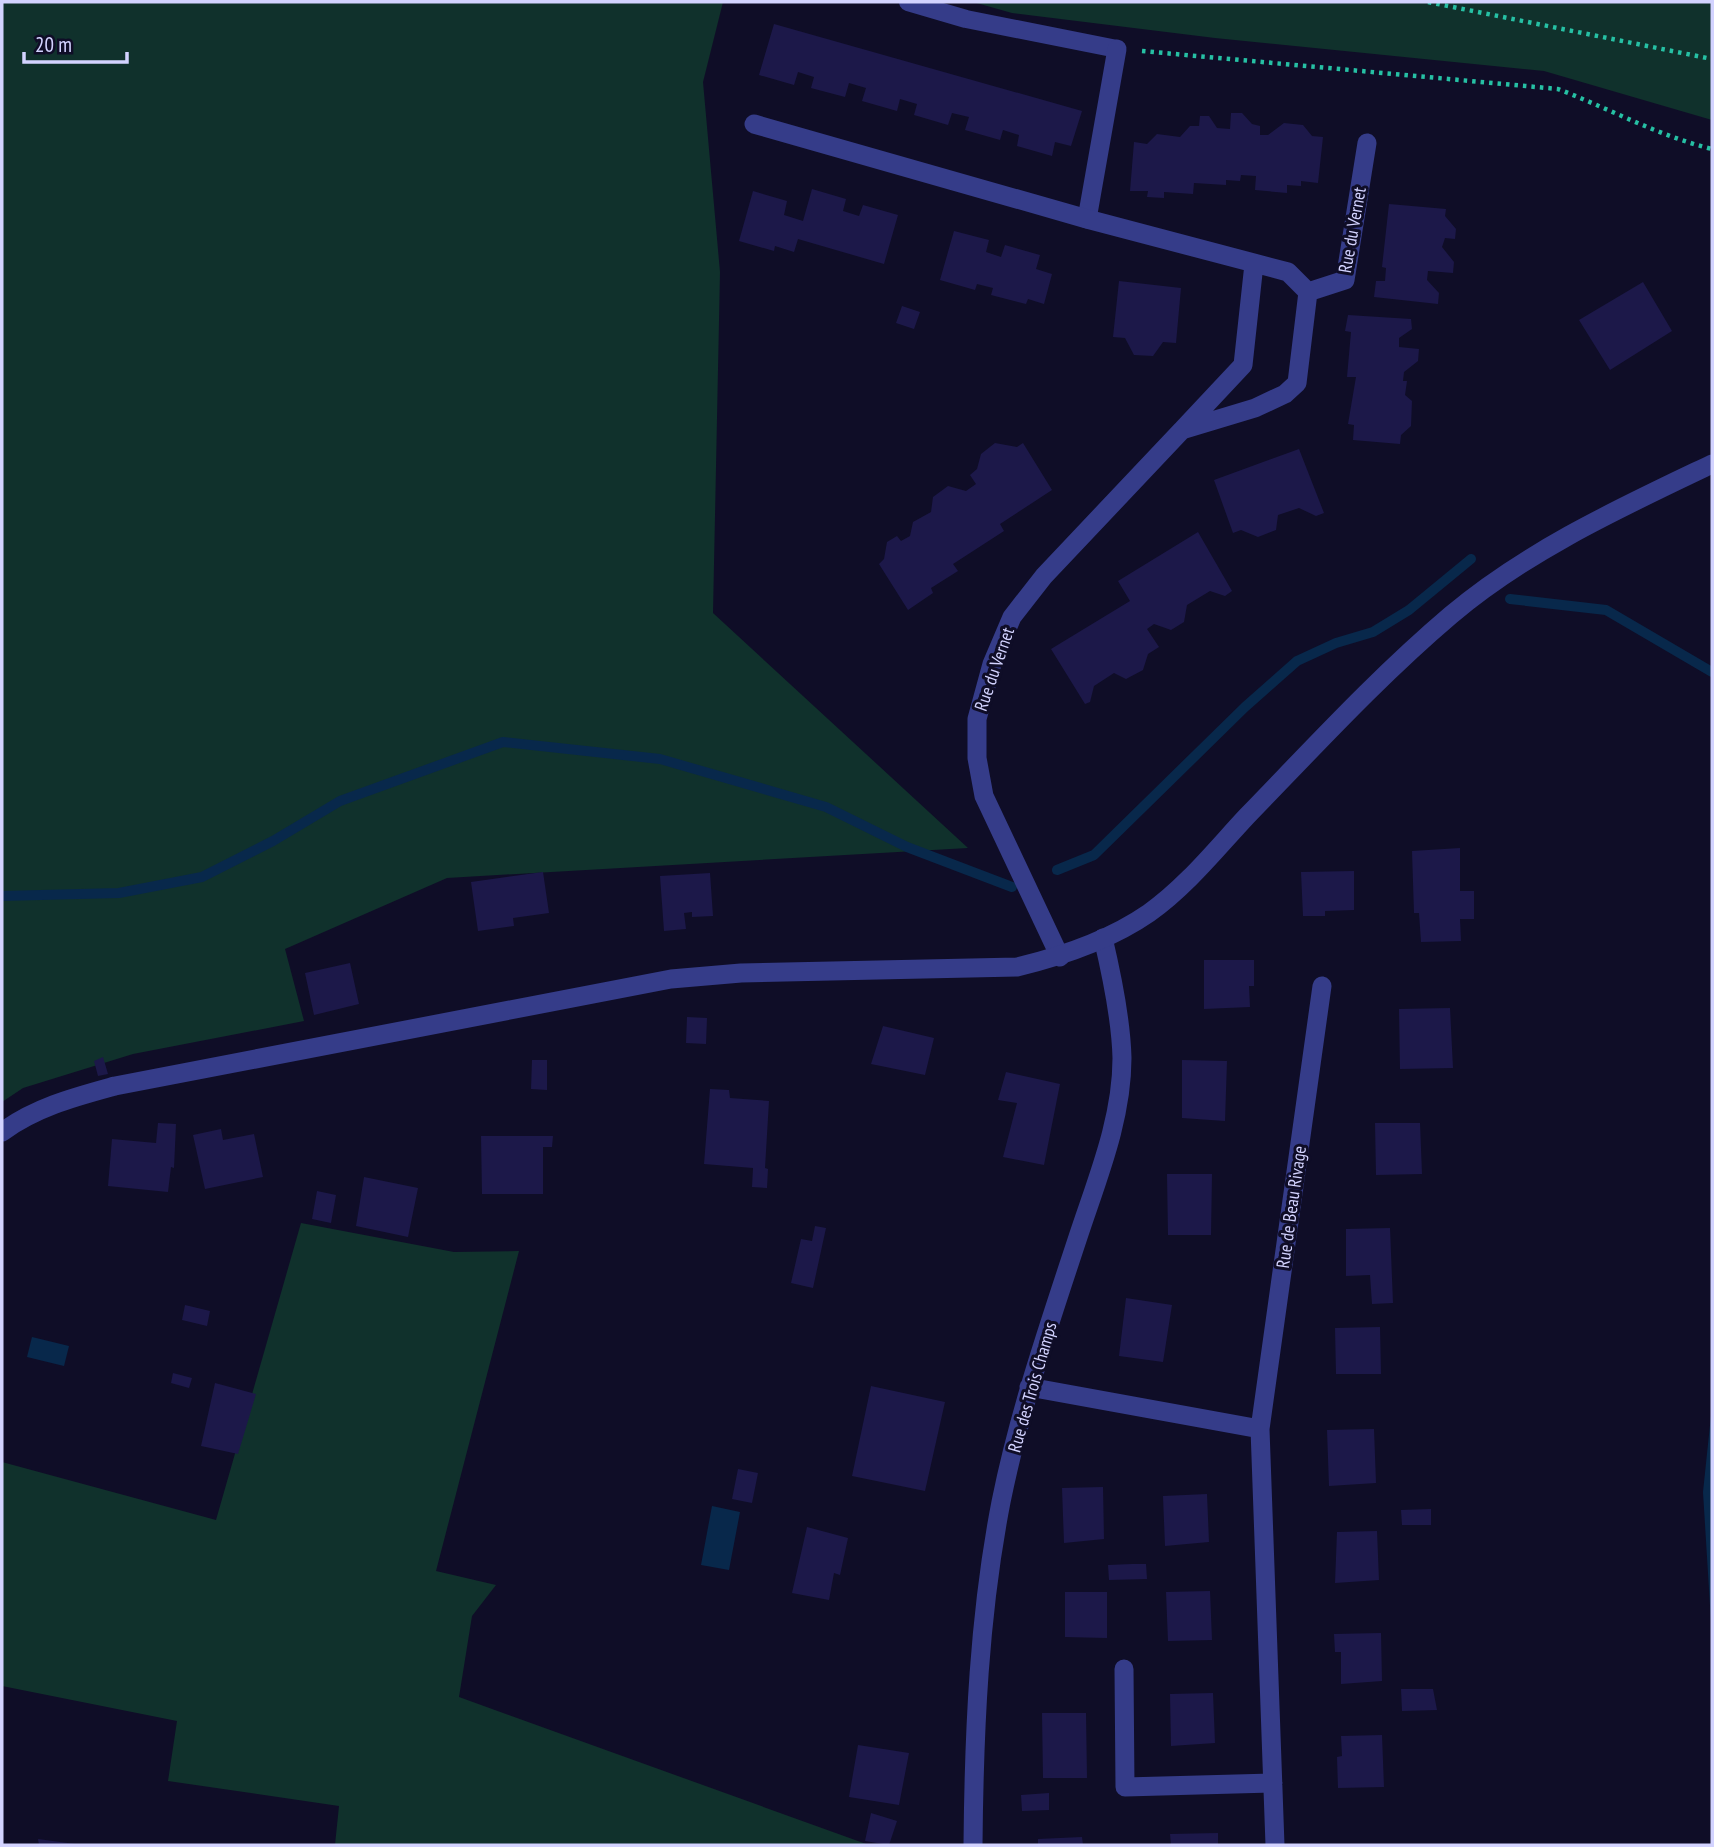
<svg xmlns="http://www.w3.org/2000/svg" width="1714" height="1847" font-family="'PT Sans Narrow',sans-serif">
<rect width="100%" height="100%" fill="#0f0d27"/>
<path fill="#10312c" d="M2 2H723L703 82 720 272 713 613 968 848 447 878 285 949 304 1021 133 1054 23 1088 2 1102Z
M973 2H1712V120L1544 71 1215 38 1012 13Z
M301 1223 454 1252 519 1251 436 1571 496 1585 472 1616 459 1697 869 1845H335L339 1806 168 1781 177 1721 2 1686V1462L216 1520Z"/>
<path fill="#08284b" d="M32 1337 69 1346 64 1366 27 1357Z
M1712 1406V1638L1703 1492Z
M712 1506 740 1512 729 1570 701 1565Z"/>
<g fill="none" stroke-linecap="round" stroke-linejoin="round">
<path stroke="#08284b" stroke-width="10" d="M1510 599 1606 610 1712 672
M1057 870 1094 855 1245 707 1297 661 1336 643 1373 632 1409 610 1471 559
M2 896 119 893 202 877 273 841 340 801 503 742 660 759 826 807 907 847 1012 887"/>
</g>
<path fill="#1c1849" d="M774 24 1082 111 1071 146 1055 142 1052 156 1017 146 1019 135 1003 130 1000 140 965 130 969 117 952 113 948 125 914 115 917 104 900 99 897 111 862 101 866 88 849 83 845 97 811 88 814 77 798 72 794 85 759 75Z
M1231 113H1242L1252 124 1260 126V135H1268L1284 123 1303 125 1312 136 1323 137 1318 183 1301 181V186L1287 185V193L1255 190 1256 176 1241 175 1240 181 1226 180V185L1194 183 1193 194 1164 192V198L1147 197 1148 191H1130L1134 142 1147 144 1157 134 1180 137 1190 126H1199L1200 116H1209L1217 128 1230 129Z
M812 189 846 199 843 211 859 216 863 205 898 215 884 264 798 239 794 252 775 246 774 251 739 241 753 191 787 201 784 215 803 221Z
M1389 204 1446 209 1445 216 1456 229 1455 239 1445 238 1442 247 1454 262 1453 273 1428 271 1427 280 1439 293 1438 304 1374 297 1376 281H1385L1386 268 1382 267Z
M954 231 989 240 986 252 1001 257 1005 245 1040 255 1036 269 1052 274 1044 304 1028 299 1026 304 991 295 993 288 977 284 975 290 940 280Z
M1119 281 1181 288 1176 343 1163 342 1153 356 1134 355 1125 338 1113 337Z
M1643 282 1672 331 1610 370 1579 320Z
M902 306 920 312 914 329 896 323Z
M1348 315 1411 319 1412 329 1399 338V347L1419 349 1418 361 1404 372 1403 381H1407L1405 395 1412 401 1411 426 1401 435 1400 444 1353 440 1354 425 1348 424 1356 377H1347L1351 332 1345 331Z
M995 443 1017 447 1023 443 1052 490 1000 524 1004 531 953 564 958 571 931 588 933 593 908 610 879 564 884 559 887 542 897 536 901 541 910 536 913 522 931 512 933 497 948 486 966 491 976 484 970 475 977 469 981 454Z
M1299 449 1324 513 1316 516 1299 508 1278 515 1276 530 1258 537 1241 530 1233 533 1214 480Z
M1198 532 1232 591 1225 596 1210 591 1187 605 1184 622 1171 630 1154 624 1147 629 1159 647 1148 654 1143 670 1126 679 1114 673 1094 686 1090 702 1085 704 1051 649 1130 601 1118 581Z
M1460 848V891H1474V919H1460L1461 941 1421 942 1419 913H1414L1412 851Z
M1354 871V910L1325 911V916H1303L1301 872Z
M543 872 549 913 513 918 514 926 478 931 471 882Z
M710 873 713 916 692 917V912L684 913 686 929 664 931 660 876Z
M1204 960H1254V986H1249L1250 1007 1204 1009Z
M350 963 359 1004 314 1015 305 973Z
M1450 1008 1453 1068 1400 1069 1399 1009Z
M687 1017 707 1018 706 1044 686 1043Z
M883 1026 934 1038 925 1075 871 1064Z
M103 1057 108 1074 98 1076 94 1061Z
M532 1060H547V1090L531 1089Z
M1182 1060 1227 1061 1225 1121 1182 1118Z
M1006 1072 1060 1084 1044 1165 1003 1157 1017 1103 998 1100Z
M710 1089 729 1090 730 1098 769 1101 765 1168 768 1169 767 1188 752 1187 753 1168 704 1164Z
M158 1123 176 1124 174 1168 171 1167 168 1192 108 1186 112 1139 156 1143Z
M1375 1123H1420L1422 1174 1376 1175Z
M221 1129 223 1140 254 1134 263 1177 205 1189 193 1135Z
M481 1136H553L552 1147H543V1194H482Z
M1167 1174H1212L1211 1235H1168Z
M364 1177 418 1188 408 1237 356 1226Z
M317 1191 336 1195 331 1223 312 1219Z
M815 1226 826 1228 813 1288 791 1283 801 1239 812 1241Z
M1390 1228 1393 1303 1372 1304 1370 1275 1346 1276V1229Z
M1126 1298 1172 1305 1163 1362 1119 1356Z
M185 1305 210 1311 207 1326 182 1320Z
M1380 1327 1381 1374H1336L1335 1328Z
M173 1373 192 1378 189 1388 171 1383Z
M215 1383 256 1394 238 1454 201 1446Z
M871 1386 945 1402 925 1491 852 1476Z
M1374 1429 1376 1483 1329 1486 1327 1430Z
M738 1469 758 1473 752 1503 732 1499Z
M1103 1487 1104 1539 1064 1543 1062 1488Z
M1207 1494 1209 1542 1165 1546 1163 1496Z
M1431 1509V1525H1402L1401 1510Z
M807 1527 848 1538 840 1575 834 1573 829 1600 792 1593Z
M1377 1531 1379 1580 1335 1583 1337 1532Z
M1132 1564H1146L1147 1579 1109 1580 1108 1565Z
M1210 1591 1212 1640 1168 1641 1166 1592Z
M1065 1592H1107V1638L1065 1637Z
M1381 1633 1382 1681 1341 1684V1652H1335L1334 1634Z
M1401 1689H1433L1437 1710 1402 1711Z
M1213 1693 1215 1743 1171 1746 1170 1694Z
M1042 1713H1086L1087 1778H1043Z
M1382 1735 1384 1787 1338 1788 1337 1757 1342 1756 1341 1736Z
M858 1745 909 1753 899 1805 849 1797Z
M1049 1793V1810L1022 1811 1021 1795Z
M871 1813 897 1821 889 1845 865 1841Z
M1218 1833V1845H1171L1170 1834Z
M1082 1837 1083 1845H1038V1839Z
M38 1839 75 1844V1845H39Z"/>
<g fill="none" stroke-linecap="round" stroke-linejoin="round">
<path stroke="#26c0a4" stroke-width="4.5" stroke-dasharray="3.5 5" stroke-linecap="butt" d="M1428 2 1712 59
M1142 51 1558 89C1610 109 1659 136 1712 149"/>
<path stroke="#353c89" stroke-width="18" d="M908 2 966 19 1117 49"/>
<path stroke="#353c89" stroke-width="19" d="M1087 219 1117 49"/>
<path stroke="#353c89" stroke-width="19" d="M754 124 1087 219 1288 272 1308 292
M1183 429 1243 365 1254 264
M1060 957 984 796 977 758V719L992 664 1012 617 1044 576 1182 430 1255 408 1285 394 1297 383 1308 292 1345 280 1367 143
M1029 1387 1260 1429
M1124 1669 1125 1787 1273 1783
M973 1845C974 1731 979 1615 1001 1502 1019 1412 1049 1325 1078 1237 1097 1179 1122 1120 1122 1058 1121 1018 1112 976 1103 938
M1275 1845 1260 1429 1322 986"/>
<path stroke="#353c89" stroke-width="19" d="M2 1132C36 1107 75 1097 115 1086L671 979 741 973 1017 967C1063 956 1110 940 1149 913 1186 887 1217 848 1247 816 1314 747 1378 677 1451 615 1528 550 1622 507 1712 464"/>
</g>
<g text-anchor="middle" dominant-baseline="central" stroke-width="6" stroke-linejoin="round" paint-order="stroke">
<g font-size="18" fill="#d3d3ff" stroke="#0f0d27">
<text transform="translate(1352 230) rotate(-80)">Rue du Vernet</text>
<text transform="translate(994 669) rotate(-71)">Rue du Vernet</text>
<text transform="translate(1291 1207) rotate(-82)">Rue de Beau Rivage</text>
<text transform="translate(1032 1387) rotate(-74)">Rue des Trois Champs</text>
</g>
</g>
<rect width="1714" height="1847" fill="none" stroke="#d3d3ff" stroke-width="7"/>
<path d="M24 52v10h103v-10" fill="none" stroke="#d3d3ff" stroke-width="3.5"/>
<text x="35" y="52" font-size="21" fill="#d3d3ff" stroke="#0f0d27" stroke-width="5" paint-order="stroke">20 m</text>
</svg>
